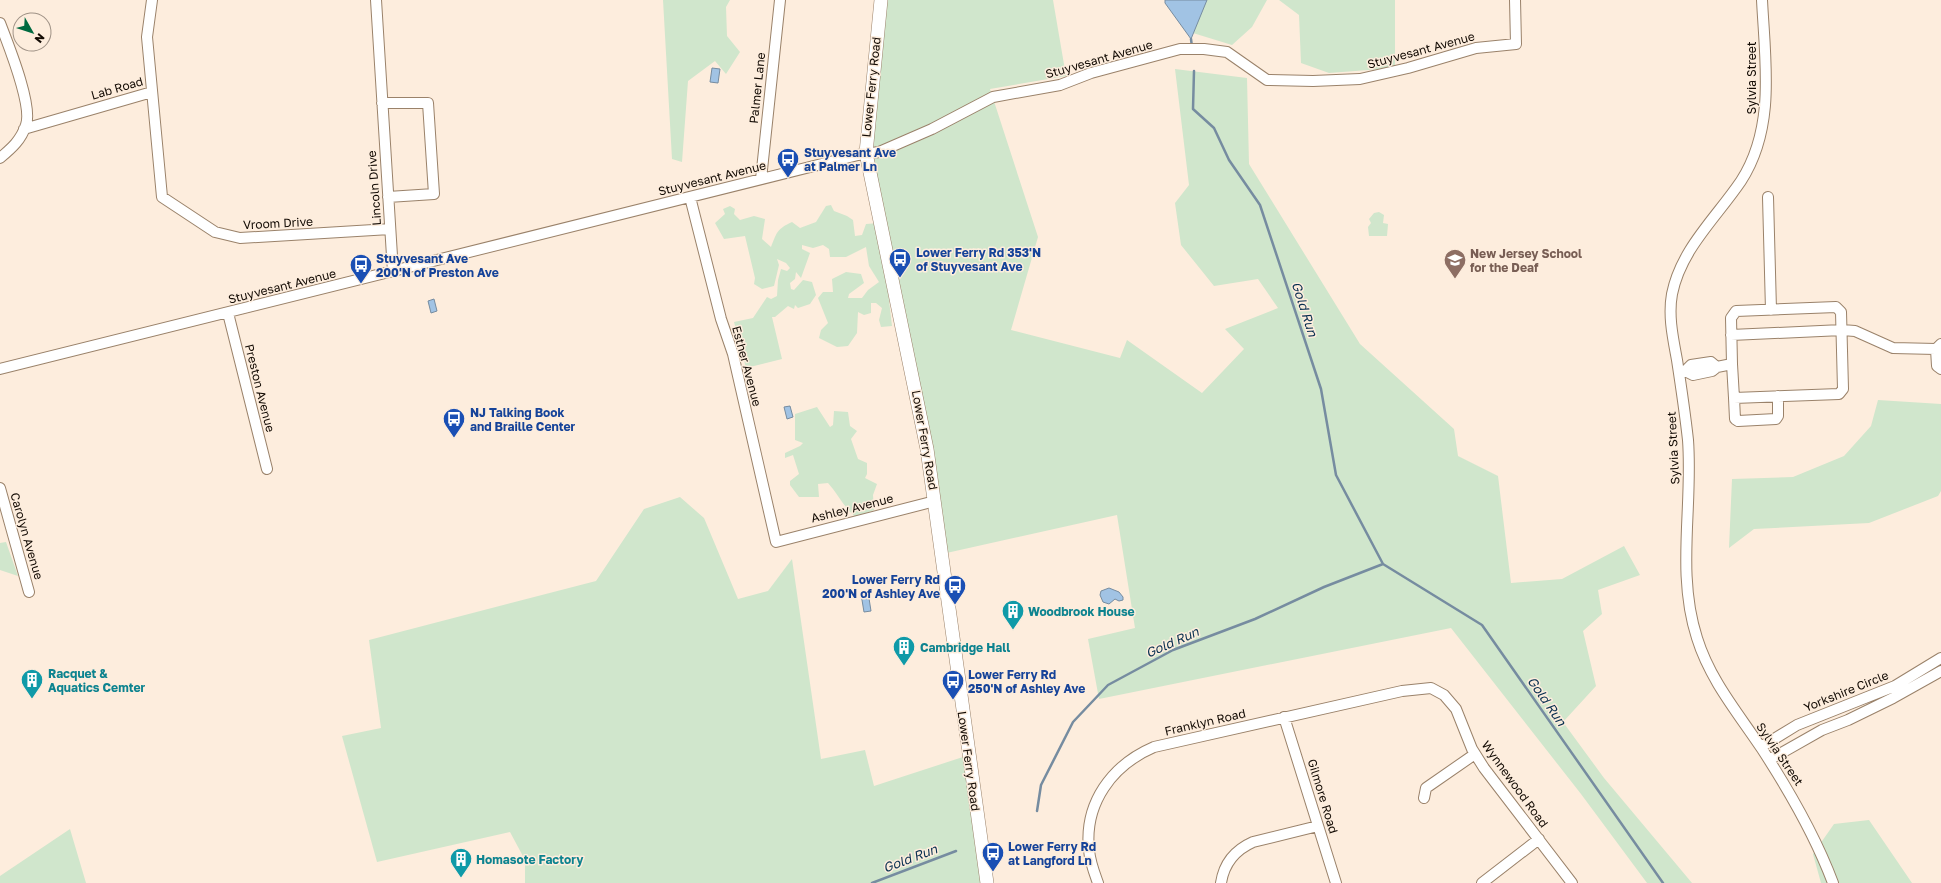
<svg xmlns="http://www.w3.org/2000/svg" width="1941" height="883" font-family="'Golos Text',sans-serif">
<rect width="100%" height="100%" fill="#fdeddd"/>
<path fill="#d0e6cc" d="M663 0H730L726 7 727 36 740 52 726 74 715 61 688 81 682 162 672 159Z
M880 0H1053L1066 76 990 89 1038 237 1011 330 1120 358 1127 340 1202 393 1244 349 1225 329 1278 308 1258 279 1214 286 1181 245 1175 203 1189 185 1175 69 1247 78 1249 164 1360 344 1454 429 1458 456 1498 476 1511 583 1562 579 1624 546 1640 575 1598 590 1602 614 1583 631 1596 686 1563 722 1604 778 1692 883H1647L1581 794 1451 628 1099 699 1088 639 1135 628 1117 515 942 554 870 146Z
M1203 0H1267L1252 27 1232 45 1193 33Z
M1279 0H1395V68L1329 73 1301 63 1299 15Z
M831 205 834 211 847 216 853 220 855 236 862 235 866 224 880 223 892 326 881 327 879 320 882 308 876 303H871V313L864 315 858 312 857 333 848 346 837 347 819 338 821 330 828 323 818 298 823 292H833L832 279 846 272 861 274 864 283 849 294 848 298H862L868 290 879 282 869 266 866 247 846 257H830L829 249 823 245 813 248 802 245V249L810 253 801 278 796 272 795 279 790 283 791 289 794 290 803 280 812 282 816 295 810 304 798 308 795 305 794 309 788 306 775 317H772L782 359 746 368 734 322 753 318 767 297 771 299 777 296 778 280 781 269 787 271 790 268 786 263 777 259 779 265 774 286 762 289 754 284 755 278 745 236 724 239 715 223 725 214 723 209 730 206 735 209 734 214 740 220 754 216 765 219 762 239 771 247C777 232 777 229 792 222L800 228 816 222 826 206Z
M1379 212 1384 215 1383 223 1388 224 1387 236H1369L1368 227 1371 223 1369 219 1374 213Z
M1878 400 1941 404V491L1938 496 1869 523 1754 529 1729 548 1732 479 1793 477 1844 456 1871 426Z
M817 407 830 427 833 425 834 411 848 412 850 426 857 431 851 439 858 459 867 463V474L865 478 877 484 873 495 874 510 856 517C844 508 838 494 828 483L818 484 819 497H799L790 485V481L799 474 793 455 785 458V453L800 446 803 443 795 440V414Z
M680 497 704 518 738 599 768 591 792 559 821 759 865 750 874 786 966 756 987 883H525V860L510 832 377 862 342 736 381 728 369 640 596 581 644 509Z
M6 542 18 576 0 570V543Z
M1869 820 1912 883H1821L1813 854 1834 824Z
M70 829 86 883H0V876Z"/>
<path fill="#a1c3e4" stroke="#768ca0" d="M1165 0H1207L1191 39 1165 3Z
M712 68 720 69 718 83 710 82Z
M434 299 437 311 431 313 428 301Z
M790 406 793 417 787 419 784 407Z
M1109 588 1119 592 1123 597V600L1119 601 1115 599 1109 604 1103 602 1100 595 1101 591Z
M868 592 871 611 864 612 861 594Z"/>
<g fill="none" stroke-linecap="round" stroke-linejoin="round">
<path stroke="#768ca0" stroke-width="2.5" d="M1191 39 1192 47
M1194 71 1193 109 1214 128 1229 160 1260 205 1321 389 1336 475 1383 564 1482 625 1663 883
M1037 811 1041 785 1073 722 1108 685 1173 650 1255 619 1324 587 1383 564
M872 883 956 851"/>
<g stroke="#9a826a" stroke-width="12">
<path id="street" d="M152 0 147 37 162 197 215 232 240 238 390 229
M376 0 393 272
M1762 0C1765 61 1776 127 1741 181 1716 218 1681 249 1672 294 1668 316 1673 338 1677 360 1681 386 1685 413 1688 440 1693 507 1676 573 1697 638 1710 680 1738 713 1762 749 1790 792 1815 835 1833 883
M0 23C8 44 33 105 26 125 21 140 12 148 0 158
M382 103H428L434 194 388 197
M24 129 152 92
M761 179 780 0
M690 197 721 319 733 354 776 542 935 501
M1768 197 1771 310
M228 313 267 469
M1731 335 1842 330 1855 331 1893 348 1936 349 1941 344
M1936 349 1937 366 1941 369
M1717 367 1711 362 1691 365 1685 371 1693 375 1712 371 1717 367 1732 364 1731 318 1736 311 1836 307 1841 312 1843 389 1839 394 1734 398 1732 364
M0 369 858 155 879 152 932 129 993 97 1060 85 1091 73 1180 49H1204L1227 52 1267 80 1313 81 1360 79 1408 68 1476 48 1516 44 1515 0
M1734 398 1735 419 1738 421 1776 419 1778 416V396
M0 488 29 592
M1284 717 1336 883
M1761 747 1797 725 1895 686 1941 658
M1769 760 1822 730 1848 720 1893 698 1941 671
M1424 798 1426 788 1475 754
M1098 883C1094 872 1090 862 1089 850 1084 803 1112 765 1154 747L1402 691 1431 688 1444 695 1456 709 1472 749 1484 768 1572 883
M1221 883C1224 863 1235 850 1253 842L1318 826
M1482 883 1539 839"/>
</g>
<g stroke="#9a826a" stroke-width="14">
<path id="secondary" d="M881 0 866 153 927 449 987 883"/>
</g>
<use href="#street" stroke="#fff" stroke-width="10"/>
<use href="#secondary" stroke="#fff" stroke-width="13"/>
</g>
<defs>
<g id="bus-pin" transform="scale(1.15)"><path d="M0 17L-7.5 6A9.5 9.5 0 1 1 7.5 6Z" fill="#1a4fb4" stroke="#fdeddd"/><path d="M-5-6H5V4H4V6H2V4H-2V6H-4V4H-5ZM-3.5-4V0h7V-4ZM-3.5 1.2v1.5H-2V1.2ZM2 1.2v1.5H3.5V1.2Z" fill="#fff"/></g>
<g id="school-pin" transform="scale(1.15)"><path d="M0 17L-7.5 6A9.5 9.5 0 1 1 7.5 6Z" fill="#8d6e63" stroke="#fdeddd"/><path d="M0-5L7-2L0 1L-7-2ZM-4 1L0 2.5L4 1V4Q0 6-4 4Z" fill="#fff"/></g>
<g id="building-pin" transform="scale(1.15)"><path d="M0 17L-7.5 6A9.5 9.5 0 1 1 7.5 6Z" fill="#0f9aa8" stroke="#fdeddd"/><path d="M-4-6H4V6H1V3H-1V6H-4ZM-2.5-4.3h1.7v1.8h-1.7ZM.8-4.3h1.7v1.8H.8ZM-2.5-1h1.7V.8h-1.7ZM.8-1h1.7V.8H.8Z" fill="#fff"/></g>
</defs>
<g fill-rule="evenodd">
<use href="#bus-pin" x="788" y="159"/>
<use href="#bus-pin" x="900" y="259"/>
<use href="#school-pin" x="1455" y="260"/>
<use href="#bus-pin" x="361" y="265"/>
<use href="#bus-pin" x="454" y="419"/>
<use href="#bus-pin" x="955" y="586"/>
<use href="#building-pin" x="1013" y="611"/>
<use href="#building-pin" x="904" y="647"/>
<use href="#building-pin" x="32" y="680"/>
<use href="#bus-pin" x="953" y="681"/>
<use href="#bus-pin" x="993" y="853"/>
<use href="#building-pin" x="461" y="859"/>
</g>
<g text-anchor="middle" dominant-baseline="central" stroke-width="3" stroke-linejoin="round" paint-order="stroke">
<g font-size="12" fill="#120a03" stroke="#fdeddd">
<text transform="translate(1421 50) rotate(-15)">Stuyvesant Avenue</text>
<text transform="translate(1099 59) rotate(-16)">Stuyvesant Avenue</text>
<text transform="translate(1751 78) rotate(-90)">Sylvia Street</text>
<text transform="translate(871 87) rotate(-84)">Lower Ferry Road</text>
<text transform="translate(117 88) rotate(-16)">Lab Road</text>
<text transform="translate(757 88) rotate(-84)">Palmer Lane</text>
<text transform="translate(712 178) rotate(-14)">Stuyvesant Avenue</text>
<text transform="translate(374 188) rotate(-94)">Lincoln Drive</text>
<text transform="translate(278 223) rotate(-3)">Vroom Drive</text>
<text transform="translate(282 286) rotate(-14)">Stuyvesant Avenue</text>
<text transform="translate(747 366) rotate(75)">Esther Avenue</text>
<text transform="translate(260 388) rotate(76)">Preston Avenue</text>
<text transform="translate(925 440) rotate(80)">Lower Ferry Road</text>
<text transform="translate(1673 448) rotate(-93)">Sylvia Street</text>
<text transform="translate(852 508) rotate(-14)">Ashley Avenue</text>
<text transform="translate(27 536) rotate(74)">Carolyn Avenue</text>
<text transform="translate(1846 691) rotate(-22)">Yorkshire Circle</text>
<text transform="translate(1205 722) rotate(-13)">Franklyn Road</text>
<text transform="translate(1780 754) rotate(56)">Sylvia Street</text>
<text transform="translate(969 761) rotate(82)">Lower Ferry Road</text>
<text transform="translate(1515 784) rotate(54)">Wynnewood Road</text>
<text transform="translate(1323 796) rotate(73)">Gilmore Road</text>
</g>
<g font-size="12" font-weight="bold" fill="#164399" stroke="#fdeddd" text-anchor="start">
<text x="804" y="152">Stuyvesant Ave<tspan x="804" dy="14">at Palmer Ln</tspan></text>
<text x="916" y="252">Lower Ferry Rd 353'N<tspan x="916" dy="14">of Stuyvesant Ave</tspan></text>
<text x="376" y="258">Stuyvesant Ave<tspan x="376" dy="14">200'N of Preston Ave</tspan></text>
<text x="470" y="412">NJ Talking Book<tspan x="470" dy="14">and Braille Center</tspan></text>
<text x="940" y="579" text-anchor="end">Lower Ferry Rd<tspan x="940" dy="14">200'N of Ashley Ave</tspan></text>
<text x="968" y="674">Lower Ferry Rd<tspan x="968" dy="14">250'N of Ashley Ave</tspan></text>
<text x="1008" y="846">Lower Ferry Rd<tspan x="1008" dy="14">at Langford Ln</tspan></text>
</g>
<g font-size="12" font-weight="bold" fill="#785e54" stroke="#fdeddd" text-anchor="start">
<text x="1470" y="253">New Jersey School<tspan x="1470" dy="14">for the Deaf</tspan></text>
</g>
<g font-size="12" font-weight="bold" fill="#0d838f" stroke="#fdeddd" text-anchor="start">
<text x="1028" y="611">Woodbrook House</text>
<text x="920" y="647">Cambridge Hall</text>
<text x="48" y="673">Racquet &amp;<tspan x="48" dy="14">Aquatics Cemter</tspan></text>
<text x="476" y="859">Homasote Factory</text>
</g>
<g font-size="13" font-style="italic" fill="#083050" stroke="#fdeddd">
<text transform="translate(1305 309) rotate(72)">Gold Run</text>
<text transform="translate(1172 642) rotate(-24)">Gold Run</text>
<text transform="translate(1547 701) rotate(55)">Gold Run</text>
<text transform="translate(910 858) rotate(-21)">Gold Run</text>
</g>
</g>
<g transform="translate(32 32) rotate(129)"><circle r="19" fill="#fdeddd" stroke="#9f9286"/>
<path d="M0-3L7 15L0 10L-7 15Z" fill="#006a40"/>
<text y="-6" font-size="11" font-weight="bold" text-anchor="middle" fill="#120a03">N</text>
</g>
</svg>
